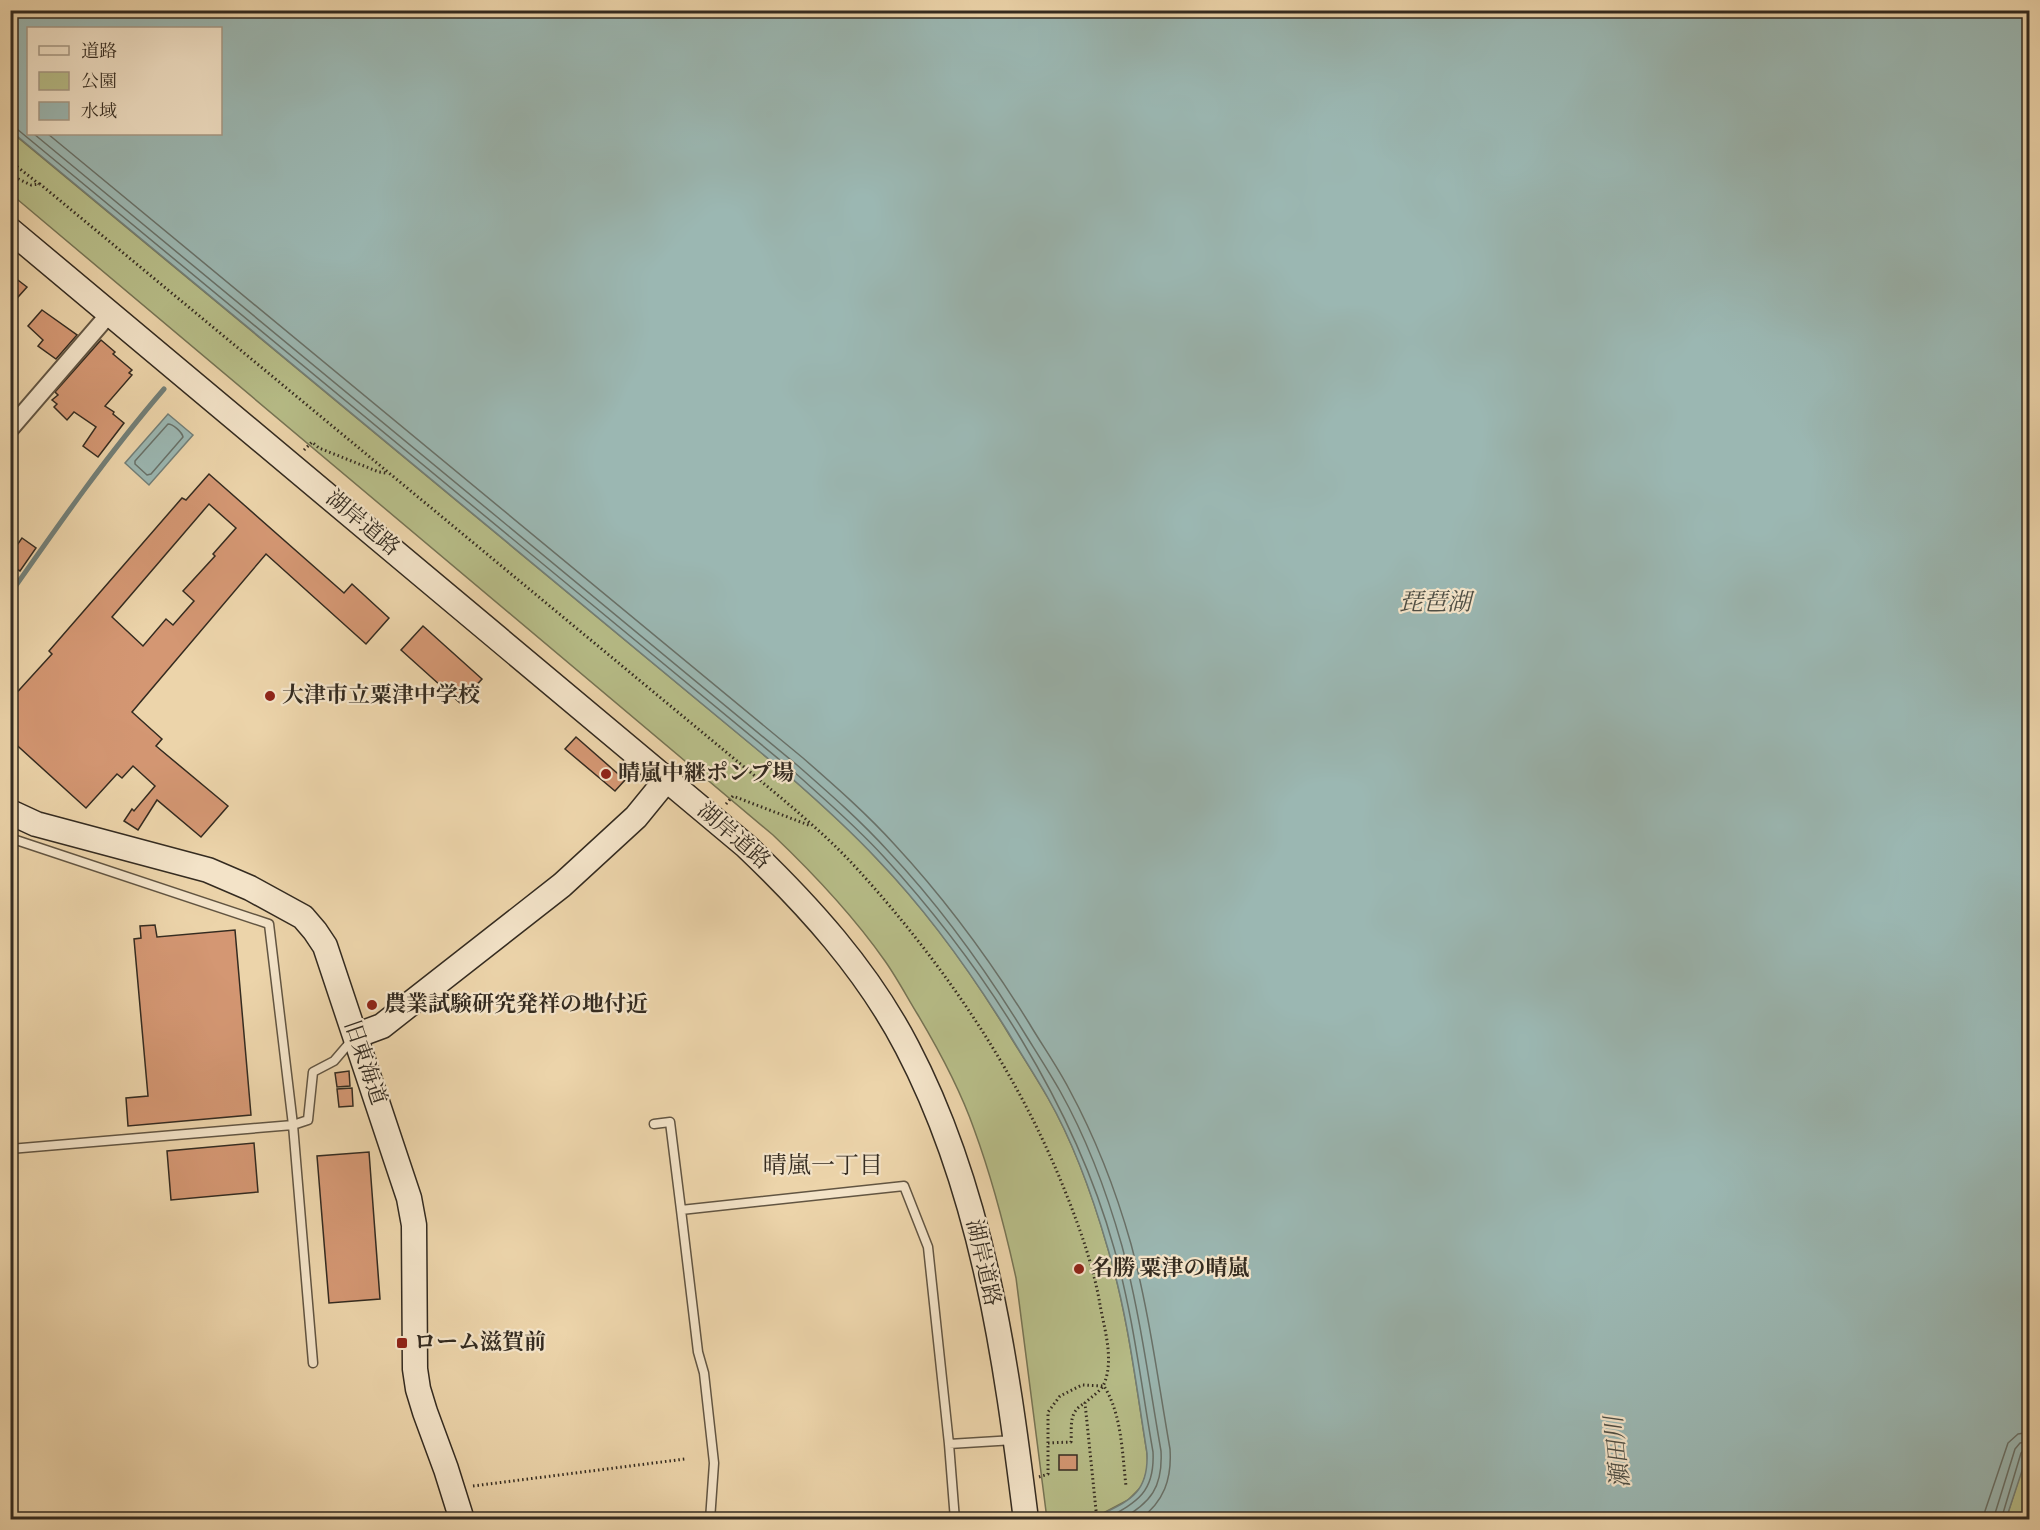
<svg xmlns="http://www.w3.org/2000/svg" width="2040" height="1530" font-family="Vollkorn,'Noto Serif JP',serif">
<rect width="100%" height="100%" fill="#ecd4aa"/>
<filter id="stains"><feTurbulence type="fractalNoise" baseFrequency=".00333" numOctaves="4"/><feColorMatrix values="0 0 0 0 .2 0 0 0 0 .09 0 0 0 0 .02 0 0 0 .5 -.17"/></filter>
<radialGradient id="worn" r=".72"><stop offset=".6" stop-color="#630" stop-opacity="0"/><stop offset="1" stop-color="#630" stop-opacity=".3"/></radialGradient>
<path fill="#b7bd88" stroke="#767454" stroke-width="1.5" d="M10 131 788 775C819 802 849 829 877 859 928 912 972 973 1010 1036 1023 1057 1036 1077 1048 1098 1075 1145 1093 1197 1108 1249 1128 1315 1136 1386 1147 1453L1148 1468 1142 1486 1128 1500 1092 1519H1047L1016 1278C1005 1228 992 1178 974 1129 960 1089 940 1052 918 1015 907 997 897 978 885 961 852 914 814 874 773 835L11 194Z
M2029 1447V1519H2006Z"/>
<path fill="#9bb7b2" stroke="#727f78" stroke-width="1.5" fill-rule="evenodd" d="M10 11H2029L2030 1447 2006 1519H1092C1125 1502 1149 1497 1147 1453 1136 1385 1128 1315 1108 1249 1093 1197 1075 1145 1048 1098 1035 1075 1021 1054 1008 1032 970 971 927 911 877 859 849 829 819 802 788 775L11 131ZM28 28H220V134H28Z
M168 414 193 435 149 485 125 463Z"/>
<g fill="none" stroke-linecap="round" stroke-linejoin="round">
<path stroke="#687169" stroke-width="1.5" d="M10 127 17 129 792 770C824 799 856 826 884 857 984 966 1074 1105 1114 1248 1133 1314 1141 1384 1153 1452 1155 1493 1137 1502 1104 1520
M34 134 797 765C829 793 861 821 889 852 940 906 983 966 1022 1029 1035 1050 1048 1070 1060 1091 1087 1139 1107 1193 1122 1246 1140 1313 1149 1383 1161 1451 1163 1487 1151 1503 1120 1520
M48 134 803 758C835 786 867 814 895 845 946 900 990 960 1029 1023 1042 1045 1057 1066 1069 1089 1095 1137 1116 1191 1131 1244 1149 1311 1158 1381 1170 1449 1172 1479 1164 1502 1139 1520
M168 424C173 424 182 432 183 437L151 474 147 475 135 464V461Z
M1984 1520 1985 1511 2008 1443 2018 1434 2030 1432
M1993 1520 2015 1449 2020 1443 2030 1441
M2001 1520 2021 1453 2024 1450 2030 1449"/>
<path stroke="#727f78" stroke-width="5" d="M10 594C59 524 108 454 164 389"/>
</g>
<path fill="#d49773" stroke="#342b20" stroke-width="1.5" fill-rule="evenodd" d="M10 274 27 287 10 306Z
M42 310 77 335 56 359 38 346 43 340 28 326Z
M101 340 115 352 113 354 132 370 129 373 132 375 105 406 114 412 113 414 124 423 98 457 83 446 96 427 74 412 67 420 54 407 57 404 52 400 58 395 55 392Z
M209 474 344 593 352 584 389 618 366 644 266 554 132 712 162 739 156 746 228 806 201 837 157 800 138 830 124 821 132 809 134 811 155 786 133 766 122 778 117 774 86 808 10 739V700L52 654 49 651 182 498 186 500ZM209 504 236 528 213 554 215 556 183 591 194 601 173 625 166 619 143 646 112 617Z
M22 538 36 548 20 571 10 565V555Z
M423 626 482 679 460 703 401 650Z
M576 737 625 780 615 791 565 749Z
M155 925 157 937 235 930 251 1115 128 1126 126 1098 148 1096 134 939 141 938 140 926Z
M349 1071 350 1086 337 1087 335 1073Z
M352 1088 353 1106 339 1107 337 1089Z
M254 1143 258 1192 171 1200 167 1151Z
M369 1152 380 1299 329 1303 317 1156Z
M1059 1455H1077V1470H1059Z"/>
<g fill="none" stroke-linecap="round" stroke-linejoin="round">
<g stroke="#625542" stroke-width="11">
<path id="lane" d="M10 838 269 924 293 1125 313 1363
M654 1124 670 1122 681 1210
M10 1149 293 1125 308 1120 313 1072 334 1061 352 1040
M949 1444 955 1520
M710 1520 714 1463 704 1373 698 1352 681 1210 904 1186 928 1247 949 1444 1014 1440"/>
</g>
<g stroke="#625542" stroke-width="20">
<path id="street" d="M10 429 110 313"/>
</g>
<g stroke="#342b20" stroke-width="27">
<path id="secondary" d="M10 230 746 846C808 905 867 970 907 1047 983 1192 1006 1359 1026 1520
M10 812 36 824 208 870 250 888 303 917 315 931 325 946 409 1198 414 1225 415 1369 418 1389 425 1412 446 1469 462 1520
M355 1036 382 1026 562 885 636 817 667 779"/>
</g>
<path stroke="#342b20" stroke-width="3" stroke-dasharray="1.5 3" stroke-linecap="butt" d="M10 161 39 184
M10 175 31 185 40 184 749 771C787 803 827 835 860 872 945 966 1018 1073 1065 1191 1079 1226 1092 1262 1099 1299 1103 1325 1115 1358 1104 1384 1101 1391 1091 1397 1085 1403L1097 1520
M304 450 312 442 319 448 379 472 386 473
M726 804 733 796 811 826
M1048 1443 1071 1442C1072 1425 1068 1412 1085 1403
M1039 1477 1048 1474V1412L1060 1396 1082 1385 1104 1386C1122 1415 1122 1452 1126 1486
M473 1486 685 1459"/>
<use href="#lane" stroke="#f3e3c8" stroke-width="8"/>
<use href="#street" stroke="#f3e3c8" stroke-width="16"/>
<use href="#secondary" stroke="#f3e3c8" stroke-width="24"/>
</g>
<g fill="#8f2418" stroke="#f3e3c8" stroke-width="2">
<circle cx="270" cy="696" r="6"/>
<circle cx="606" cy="774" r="6"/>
<circle cx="372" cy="1005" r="6"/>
<circle cx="1079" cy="1269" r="6"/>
<rect x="396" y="1337" width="12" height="12" rx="3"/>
</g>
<g text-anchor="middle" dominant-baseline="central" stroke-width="4.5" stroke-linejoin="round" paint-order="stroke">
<g font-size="22" fill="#342b20" stroke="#f3e3c8">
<text transform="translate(362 524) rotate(40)">湖岸道路</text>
<text transform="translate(733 837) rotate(41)">湖岸道路</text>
<text transform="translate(364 1063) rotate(71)">旧東海道</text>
<text transform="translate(982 1263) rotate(77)">湖岸道路</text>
</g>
<g font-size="22" font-weight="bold" fill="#342b20" stroke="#f3e3c8" text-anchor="start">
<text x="282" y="696">大津市立粟津中学校</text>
<text x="618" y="774">晴嵐中継ポンプ場</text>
<text x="384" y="1005">農業試験研究発祥の地付近</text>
<text x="1091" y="1269">名勝 粟津の晴嵐</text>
<text x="414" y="1343">ローム滋賀前</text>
</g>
<g font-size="24" font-style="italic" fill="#4e4e44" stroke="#f3e3c8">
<text x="1435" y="604">琵琶湖</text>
<text transform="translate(1619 1452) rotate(-96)">瀬田川</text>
</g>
<g font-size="24" fill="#342b20" stroke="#f3e3c8">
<text x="823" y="1167">晴嵐一丁目</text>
</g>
</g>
<rect width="2040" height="1530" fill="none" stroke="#ecd4aa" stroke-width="36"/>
<rect x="12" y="12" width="2016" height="1506" fill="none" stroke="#342b20" stroke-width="3"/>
<rect x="18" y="18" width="2004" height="1494" fill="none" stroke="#342b20" stroke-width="1.5"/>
<rect x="27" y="27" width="195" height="108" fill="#f3e3c8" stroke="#a79985" stroke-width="1.5"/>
<rect x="39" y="46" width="30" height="9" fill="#f3e3c8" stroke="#a79985" stroke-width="1.5"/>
<text x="81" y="57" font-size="18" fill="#342b20">道路</text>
<rect x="39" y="72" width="30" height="18" fill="#b7bd88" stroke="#a79985" stroke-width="1.5"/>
<text x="81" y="87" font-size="18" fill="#342b20">公園</text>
<rect x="39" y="102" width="30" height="18" fill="#9bb7b2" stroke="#a79985" stroke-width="1.5"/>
<text x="81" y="117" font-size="18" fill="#342b20">水域</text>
<rect width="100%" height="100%" filter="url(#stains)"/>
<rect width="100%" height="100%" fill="url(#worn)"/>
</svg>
